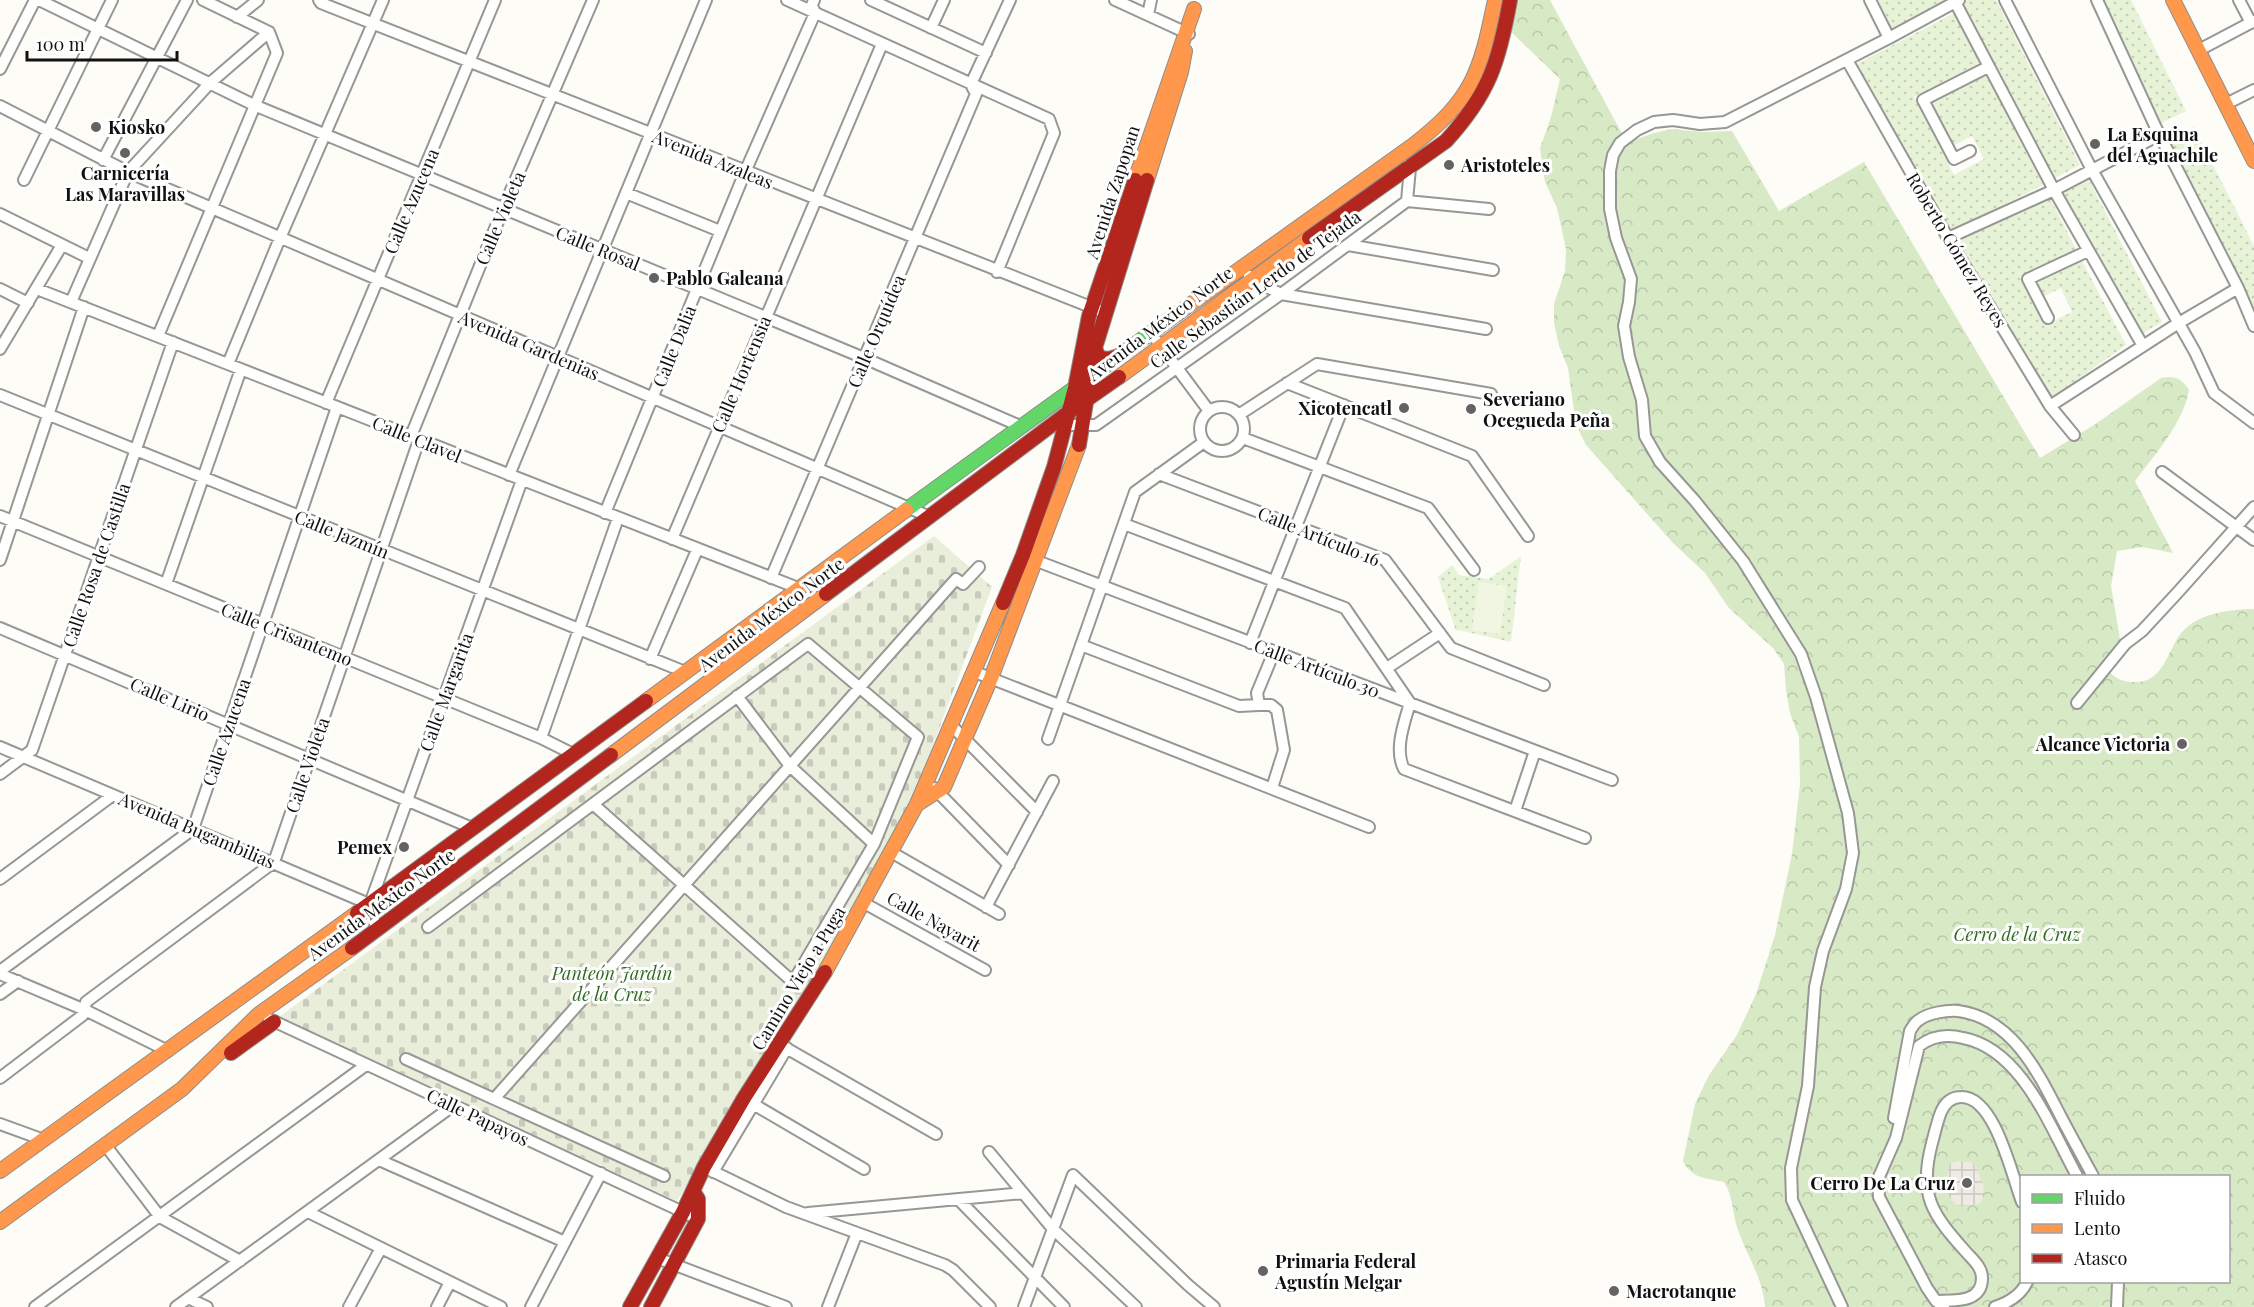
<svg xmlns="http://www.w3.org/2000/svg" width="2254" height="1307" font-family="'Playfair Display',serif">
<defs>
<pattern id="grass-dots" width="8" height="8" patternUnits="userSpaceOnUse" patternTransform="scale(1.5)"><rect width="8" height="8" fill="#e7f3d7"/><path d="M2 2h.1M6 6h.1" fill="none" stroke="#c5cfb8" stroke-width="1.8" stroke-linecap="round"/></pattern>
<pattern id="forest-crowns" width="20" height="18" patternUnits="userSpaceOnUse" patternTransform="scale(1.5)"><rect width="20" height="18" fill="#d8eac5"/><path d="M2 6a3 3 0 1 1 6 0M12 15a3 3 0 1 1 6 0" fill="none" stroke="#b8c8a8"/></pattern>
<pattern id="cemetery-stones" width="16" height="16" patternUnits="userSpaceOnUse" patternTransform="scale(1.5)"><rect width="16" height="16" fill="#e9eedb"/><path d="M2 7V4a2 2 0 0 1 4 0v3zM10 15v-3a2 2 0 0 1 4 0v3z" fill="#c7cbbb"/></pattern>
<pattern id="plaza-grid" width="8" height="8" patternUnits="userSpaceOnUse" patternTransform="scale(1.5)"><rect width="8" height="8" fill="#edebe2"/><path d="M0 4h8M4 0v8" fill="none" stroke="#cac8c1"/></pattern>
</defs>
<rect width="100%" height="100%" fill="#fdfcf7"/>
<path fill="url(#grass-dots)" d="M1878 0H1947L1893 31Z
M1967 0H1996L2080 165 2053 179 1963 5Z
M2102 0H2131L2186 111 2161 123Z
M1954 13 1980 63 1914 97 1954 175 1984 159 1972 136 1951 147 1929 102 1986 74 2043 185 1950 231 1857 64Z
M2194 127 2254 246V315L2167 140Z
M2088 178 2162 322 2135 338 2060 191Z
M2049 196 2076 249 2020 277 2045 325 2072 312 2061 288 2042 297 2034 282 2081 259 2126 345 2050 399 1956 241Z
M1521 556 1511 642 1459 630 1456 631 1438 577 1452 565 1459 575 1489 579Z"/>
<path fill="url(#forest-crowns)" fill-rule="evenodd" d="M1511 0H1550L1620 130 1629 142 1654 133 1672 129 1704 132 1732 131 1779 211 1864 162 2040 458 2094 425 2161 378C2175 375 2182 379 2189 390 2183 424 2155 454 2135 481L2173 553 2142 547 2117 551 2111 586 2120 639 2102 664C2113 676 2119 683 2137 682 2166 681 2167 647 2184 630 2200 613 2232 609 2254 609V1307H1765C1763 1277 1746 1255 1737 1227 1732 1212 1733 1196 1724 1182 1706 1178 1692 1179 1683 1161L1695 1104 1709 1075 1737 1035 1756 994 1775 935 1792 854 1800 784 1799 737 1790 713 1786 690 1784 664 1773 648 1729 608 1705 573 1673 543 1586 445 1576 425 1568 368 1559 346 1554 323V304L1565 271 1566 249 1557 208 1545 182 1540 148 1551 117 1560 79 1504 25ZM2022 1176H2228V1282H2022Z"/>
<path fill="url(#cemetery-stones)" d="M934 536 992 587 912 801 809 987 677 1201 279 1017Z"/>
<path fill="#f0f6e1" d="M1479 582 1507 586 1500 634 1472 630Z"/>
<path fill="url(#plaza-grid)" d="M1957 1161 1970 1162 1976 1166 1984 1188 1982 1201 1978 1204 1960 1206 1955 1204 1949 1196 1947 1182 1948 1167 1950 1164Z"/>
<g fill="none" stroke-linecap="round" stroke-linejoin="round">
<g stroke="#979795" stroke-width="14">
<path id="street" d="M39 0 254 105 864 358 1020 426
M203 0 269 32
M319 0 321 3 1106 313
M787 0 1049 119 1054 133 997 272
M871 0 986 53
M1115 0 1189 34
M1870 0 1889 38
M1954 0 2054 190 2143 346
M2005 0 2092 170 2195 352 2214 393 2254 423
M2097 0 2156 128 2238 288 2254 326
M2239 0 2251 23
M1148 15 1151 0
M237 17 258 0
M931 28 944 0
M2199 50 2254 21
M1847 60 1948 238 2050 406 2074 435
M0 69 35 0
M2226 104 2254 90
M0 106 128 172 930 517
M1970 151 1954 159 1923 100 1988 67
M103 160 187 0
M24 180 112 0
M626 193 720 231
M1407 201 1489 209
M0 214 89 258
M1948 238 2054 190 2159 135
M1348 245 1493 270
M1249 276 1251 279 1281 294 1486 329
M0 289 28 303
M37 289 798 588
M71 302 128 172 210 83 269 32
M2048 318 2028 279 2088 251
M158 336 277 53 269 32
M1157 341 1209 411
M0 349 62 245
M228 364 280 238 383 0
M1287 383 1472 456 1528 536
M0 395 685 672
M326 403 495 0
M2050 406 2177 324 2238 288
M1200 429a22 22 0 1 1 44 0a22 22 0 1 1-44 0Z
M1240 414 1317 364 1491 394
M1066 425H1096L1281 294 1407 201 1410 168 1408 165
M411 436 503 209 593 0
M1243 438 1428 508 1474 570
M2162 472 2254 540
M1159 474 1385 560 1451 648 1544 685
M509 475 706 0
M605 513 745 172 815 13 812 5 814 0
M0 516 541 738 573 754
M1124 524 1345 608 1410 703C1404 723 1394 750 1404 769L1585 838
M672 539 882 44
M1029 558 1612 780
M0 560 84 307
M771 578 976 94 971 84 1010 0
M166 584 241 369
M0 628 472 828
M1250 643 1344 405
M1081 645 1239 706 1259 705
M650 659 697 550
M1387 668 1440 633
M975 672 1369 827
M737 696 790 766 874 844
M2077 703 2125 644 2142 631 2179 591 2254 507
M952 726 1037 812
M541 738 618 518
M1048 739 1135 492 1204 442
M0 747 369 904 377 930
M0 774 32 750 173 342
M934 788 1009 865
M1272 788 1284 750 1277 710 1271 705H1259L1257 693 1274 652
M1515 811 1535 751
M891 852 999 914
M0 879 113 795
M371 901 522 480
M864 903 985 970
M986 907 1053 781
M428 927C554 833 681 738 808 644L918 737 874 844 793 982 593 804
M0 971 193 829 337 407
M0 974 85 1010 168 1051
M0 994 18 981
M269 1019 698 1219
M779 1044 936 1134
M406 1059 664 1176
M0 1078 83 1015 86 1002 274 862 419 440
M494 1099 956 579 963 584 979 567
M748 1101 864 1169
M1894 1118 1910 1031C1912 1028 1915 1022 1919 1020 1928 1013 1947 1010 1958 1011 2012 1018 2038 1072 2060 1115 2071 1136 2082 1156 2093 1176
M0 1124 44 1140
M106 1146 160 1217 240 1261
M989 1152 1053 1229 1136 1307
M379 1160 565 1242
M704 1167 786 1207 945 1265 953 1270 990 1307
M713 1172 787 1048
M958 1199 1064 1307
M308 1212 501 1307
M808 1213 1023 1193
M657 1258 786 1307
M188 1298 207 1307
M1936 1301C1953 1300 1982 1304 1982 1278 1982 1267 1973 1260 1966 1252 1932 1214 1918 1195 1932 1143 1935 1132 1937 1122 1941 1112 1945 1103 1951 1097 1961 1097 1995 1096 2012 1176 2022 1202
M35 1307 366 1065
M176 1307 454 1105
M349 1307 381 1248
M437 1307 450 1282
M531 1307 601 1173
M828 1307 857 1233
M1024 1307 1073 1175 1188 1285 1214 1307
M1842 1307 1792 1200 1791 1168 1808 1086 1815 987 1823 951 1846 889 1853 853 1848 813 1816 697 1801 654 1743 561 1695 501 1660 462 1645 436 1642 400 1629 357 1624 326 1629 302 1631 279 1616 238 1610 209V171L1613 155 1620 143 1637 130 1654 122 1673 120 1700 124 1725 122 1889 38 1959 0
M1944 1307 1936 1301 1927 1288 1879 1197 1878 1179 1896 1138 1919 1046C1932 1036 1947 1034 1963 1038 2022 1049 2051 1129 2077 1176
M1995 1307C2010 1302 2021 1295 2027 1282
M2117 1307 2118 1282"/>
</g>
<g stroke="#8e8d8b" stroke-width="16">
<path id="fast" d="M906 510 1177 314"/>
</g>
<g stroke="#8e8d8b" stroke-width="16">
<path id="slow" d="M2173 0 2254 161
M1135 180 1194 9
M1147 180 1181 72 1185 51
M1177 314 1412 146C1473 99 1480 73 1495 0
M1119 377 1309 238
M646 701 906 510
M611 755 826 594
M919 803 944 787 991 678 1079 445
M825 972 917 804 1003 603
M0 1171 357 913
M0 1222 182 1089 259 1014 352 948"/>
</g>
<g stroke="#8e8d8b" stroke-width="16">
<path id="jam" d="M1309 238 1446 141C1489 94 1499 62 1510 0
M1095 348 1099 358 1109 359 1119 356
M1079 445 1095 348 1147 180
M826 594 1069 412 1119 377
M1003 603 1023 555 1054 467 1075 388 1089 316 1135 180
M357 913 646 701
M352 948 611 755
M231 1053 274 1022
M630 1307 683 1212 704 1167 744 1098 825 972
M651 1307 698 1219V1199L693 1191"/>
</g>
<use href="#street" stroke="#fffffe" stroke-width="10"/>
<use href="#fast" stroke="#63d668" stroke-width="14"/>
<use href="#slow" stroke="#ff974d" stroke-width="14"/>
<use href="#jam" stroke="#b3261e" stroke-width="14"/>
</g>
<g fill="#646362" stroke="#fff" stroke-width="2">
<circle cx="96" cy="127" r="6"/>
<circle cx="2095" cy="144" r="6"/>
<circle cx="125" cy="153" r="6"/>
<circle cx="1449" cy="165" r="6"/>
<circle cx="654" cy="278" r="6"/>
<circle cx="1404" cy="408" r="6"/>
<circle cx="1471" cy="409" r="6"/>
<circle cx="2182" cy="744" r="6"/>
<circle cx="404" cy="847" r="6"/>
<circle cx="1967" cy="1183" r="6"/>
<circle cx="1263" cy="1271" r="6"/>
<circle cx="1614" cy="1291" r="6"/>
</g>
<g text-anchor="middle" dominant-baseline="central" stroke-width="6" stroke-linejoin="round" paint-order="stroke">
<g font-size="18" font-weight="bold" fill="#111" stroke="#fff" text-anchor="start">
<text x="108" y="127">Kiosko</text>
<text x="2107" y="134">La Esquina<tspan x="2107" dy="21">del Aguachile</tspan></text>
<text x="1461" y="165">Aristoteles</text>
<text x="125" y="173" text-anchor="middle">Carnicería<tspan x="125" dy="21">Las Maravillas</tspan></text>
<text x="666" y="278">Pablo Galeana</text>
<text x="1483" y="399">Severiano<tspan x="1483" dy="21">Ocegueda Peña</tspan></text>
<text x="1392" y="408" text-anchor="end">Xicotencatl</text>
<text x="2170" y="744" text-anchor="end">Alcance Victoria</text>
<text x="392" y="847" text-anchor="end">Pemex</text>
<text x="1955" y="1183" text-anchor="end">Cerro De La Cruz</text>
<text x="1275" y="1261">Primaria Federal<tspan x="1275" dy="21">Agustín Melgar</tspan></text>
<text x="1626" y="1291">Macrotanque</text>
</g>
<g font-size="18" fill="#111" stroke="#fff">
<text transform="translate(713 159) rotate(22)">Avenida Azaleas</text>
<text transform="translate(1112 192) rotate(-72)">Avenida Zapopan</text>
<text transform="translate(411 201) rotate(-67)">Calle Azucena</text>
<text transform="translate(500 218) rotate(-67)">Calle Violeta</text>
<text transform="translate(598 248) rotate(22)">Calle Rosal</text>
<text transform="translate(1957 250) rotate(59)">Roberto Gómez Reyes</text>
<text transform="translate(1255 289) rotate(-36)">Calle Sebastián Lerdo de Tejada</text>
<text transform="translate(1160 323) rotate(-37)">Avenida México Norte</text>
<text transform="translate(876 331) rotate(-67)">Calle Orquídea</text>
<text transform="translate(529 345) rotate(23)">Avenida Gardenias</text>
<text transform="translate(674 346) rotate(-68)">Calle Dalia</text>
<text transform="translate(741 374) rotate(-67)">Calle Hortensia</text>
<text transform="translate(417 439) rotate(22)">Calle Clavel</text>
<text transform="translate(342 534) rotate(22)">Calle Jazmín</text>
<text transform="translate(1319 536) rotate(22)">Calle Artículo 16</text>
<text transform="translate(96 565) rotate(-71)">Calle Rosa de Castilla</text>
<text transform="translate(771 614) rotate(-37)">Avenida México Norte</text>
<text transform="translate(287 634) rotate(22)">Calle Crisantemo</text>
<text transform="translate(1317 668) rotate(21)">Calle Artículo 30</text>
<text transform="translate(446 692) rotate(-70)">Calle Margarita</text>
<text transform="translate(170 699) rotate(23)">Calle Lirio</text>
<text transform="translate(226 732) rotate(-71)">Calle Azucena</text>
<text transform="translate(307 765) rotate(-71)">Calle Violeta</text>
<text transform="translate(197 830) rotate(23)">Avenida Bugambilias</text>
<text transform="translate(381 904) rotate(-36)">Avenida México Norte</text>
<text transform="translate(934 921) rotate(29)">Calle Nayarit</text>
<text transform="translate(798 978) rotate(-59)">Camino Viejo a Puga</text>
<text transform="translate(478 1117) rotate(25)">Calle Papayos</text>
</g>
<g font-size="18" font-style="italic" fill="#2f6b1f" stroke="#fff">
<text x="2017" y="934">Cerro de la Cruz</text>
<text x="612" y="973">Panteón Jardín<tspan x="612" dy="21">de la Cruz</tspan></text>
</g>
</g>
<rect x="2020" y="1175" width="210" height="108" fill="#ffffff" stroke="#a0a0a0" stroke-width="1.5"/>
<rect x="2032" y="1194" width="30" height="9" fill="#63d668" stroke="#a0a0a0" stroke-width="1.5"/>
<text x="2074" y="1205" font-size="18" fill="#111111">Fluido</text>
<rect x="2032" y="1224" width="30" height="9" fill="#ff974d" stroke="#a0a0a0" stroke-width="1.5"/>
<text x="2074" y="1235" font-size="18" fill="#111111">Lento</text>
<rect x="2032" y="1254" width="30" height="9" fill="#b3261e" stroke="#a0a0a0" stroke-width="1.5"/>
<text x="2074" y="1265" font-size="18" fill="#111111">Atasco</text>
<path d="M27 51v9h150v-9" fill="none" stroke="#111111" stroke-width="3"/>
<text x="36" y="51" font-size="18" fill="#111111" stroke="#ffffff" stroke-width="4.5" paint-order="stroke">100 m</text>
</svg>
